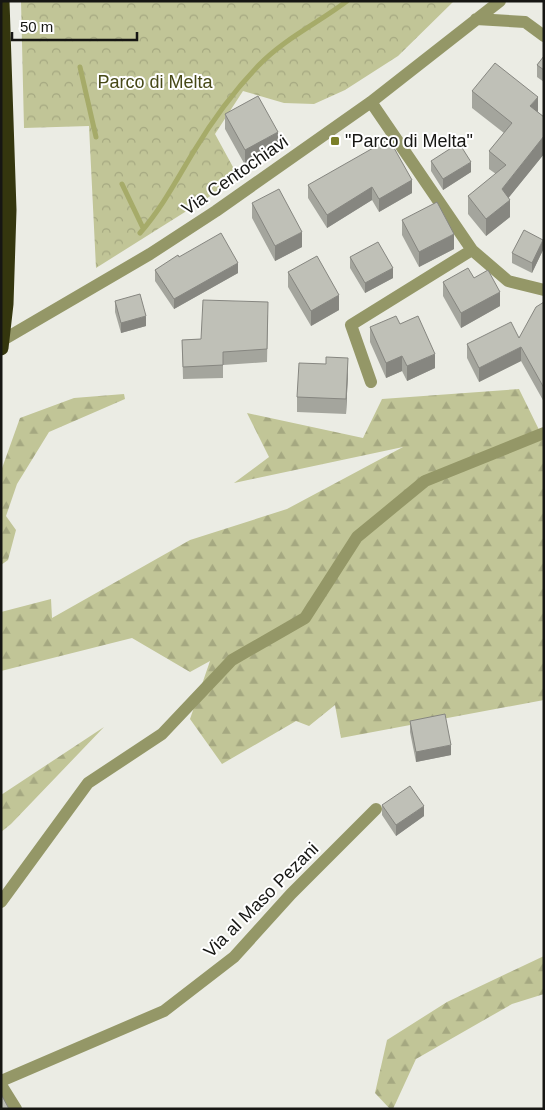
<svg xmlns="http://www.w3.org/2000/svg" width="545" height="1110" font-family="Helvetica,sans-serif">
<defs>
<pattern id="forest-firs" width="22" height="20" patternUnits="userSpaceOnUse" patternTransform="scale(1.25)"><rect width="22" height="20" fill="#c1c597"/><path d="M5 1l3.5 6h-7zM16 11l3.5 6h-7z" fill="#a5a881"/></pattern>
<pattern id="park-crowns" width="20" height="18" patternUnits="userSpaceOnUse" patternTransform="scale(1.25)"><rect width="20" height="18" fill="#c1c597"/><path d="M2 6a3 3 0 1 1 6 0M12 15a3 3 0 1 1 6 0" fill="none" stroke="#a5a881"/></pattern>
</defs>
<rect width="100%" height="100%" fill="#ebece4"/>
<path fill="url(#forest-firs)" d="M519 389 544 440V700L341 738 335 705 309 726 296 721 222 764 190 719 210 661 190 672 132 638 1 671V612L51 599 52 618 190 540 287 509 403 447 234 483 269 457 247 413 363 438 382 399Z
M124 394 125 399 49 432 17 484 6 516 16 530 8 560 1 565V471L20 418 74 398Z
M104 727 11 824 1 832V795Z
M544 956V994L512 1004 416 1059 393 1109H390L375 1093 387 1040 447 1002Z"/>
<path fill="url(#park-crowns)" d="M21 1H454L398 56 345 90 314 104 284 103 243 91 215 134 239 178 96 268 89 126 24 128Z"/>
<g fill="none" stroke-linecap="round" stroke-linejoin="round">
<path stroke="#a6ab69" stroke-width="5" d="M80 67 96 137
M122 184 143 228
M140 233C162 208 177 179 194 151 212 121 234 91 258 66 284 39 318 23 347 1"/>
<path stroke="#949767" stroke-width="12" d="M476 19 525 22 544 36
M371 102 472 250 508 281 544 290
M1 341 150 254 216 211 371 102 500 1
M371 382 351 325 472 250
M1 902 88 783 162 734 232 660 305 618 357 537 425 481 544 433
M1 1081 164 1011 234 957 291 894 376 809
M1 1085 16 1109"/>
<path stroke="#34360e" stroke-width="15" d="M1 348 6 304 9 210 2 1"/>
</g>
<path fill="#a4a59d" d="M544 56V82L537 77V65Z
M472 91 538 112 544 117V154L509 197 510 217 486 236 468 214V196L496 174 489 169V151L504 133 472 108Z
M225 114 278 147 245 165 225 129Z
M431 161 471 172 443 190 431 171Z
M412 180V193L379 212 372 200 327 228 308 198V185Z
M252 203 302 247 275 261 252 218Z
M402 220 454 249 419 267 402 235Z
M543 250 532 273 512 263V253Z
M179 257 238 273 174 309 155 281V270Z
M350 257 393 278 365 293 350 268Z
M288 272 339 310 311 326 288 287Z
M474 278 500 306 461 328 443 296V282Z
M115 301 146 326 121 333 115 312Z
M544 302V402L521 361 479 382 467 358V344L519 338Z
M268 315 267 362 223 365V378L183 379 182 340 201 339Z
M400 324 435 368 407 381 402 371 386 378 370 342V327Z
M348 373 346 414 297 412V397Z
M410 721 451 755 416 762 410 732Z
M382 805 424 816 396 836 382 815Z"/>
<path fill="#868680" d="M538 97V115L530 106Z
M278 132V147L245 165V150Z
M544 136V154L502 206V189Z
M471 162V172L443 190V179Z
M412 180V193L379 212V199Z
M372 187V200L327 228V215Z
M510 200V217L486 236V219Z
M302 232V247L275 261V246Z
M454 234V249L419 267V252Z
M543 240V250L532 273V263Z
M238 263V273L174 309V299Z
M393 268V278L365 293V283Z
M500 292V306L461 328V313Z
M339 295V310L311 326V311Z
M146 316V326L121 333V323Z
M521 347V361L479 382V368Z
M435 354V368L407 381V366Z
M402 356V371L386 378V363Z
M348 358V373L346 414V399Z
M451 745V755L416 762V752Z
M424 806V816L396 836V825Z"/>
<path fill="#bfc0b7" stroke="#868680" d="M544 56V70L537 65Z
M495 63 538 97 530 106 544 117V136L502 189 510 200 486 219 468 196 506 165 489 151 512 123 472 91Z
M258 96 278 132 245 150 225 114Z
M389 139 412 180 379 199 372 187 327 215 308 185Z
M459 143 471 162 443 179 431 161Z
M279 189 302 232 275 246 252 203Z
M437 202 454 234 419 252 402 220Z
M524 230 543 240 532 263 512 253Z
M221 233 238 263 174 299 155 270 178 255 179 257Z
M378 242 393 268 365 283 350 257Z
M317 256 339 295 311 311 288 272Z
M468 268 474 278 488 270 500 292 461 313 443 282Z
M140 294 146 316 121 323 115 301Z
M203 300 268 302 267 349 223 352V365L183 367 182 340 201 339Z
M544 302V388L521 347 479 368 467 344 511 322 519 338 536 307Z
M396 316 400 324 418 316 435 354 407 366 402 356 386 363 370 327Z
M326 357 348 358 346 399 297 397 299 363 326 364Z
M445 714 451 745 416 752 410 721Z
M410 786 424 806 396 825 382 805Z
M1 1094 9 1109H1Z"/>
<rect fill="#7b7f28" stroke="#fff" stroke-width="2" x="330" y="136" width="10" height="10" rx="2.5"/>
<g text-anchor="middle" dominant-baseline="central" stroke-width="4" stroke-linejoin="round" paint-order="stroke">
<g font-size="18" fill="#474917" stroke="#fff">
<text x="155" y="82">Parco di Melta</text>
</g>
<g font-size="18" fill="#161613" stroke="#fff" text-anchor="start">
<text x="345" y="141">"Parco di Melta"</text>
</g>
<g font-size="18" fill="#161613" stroke="#fff">
<text transform="translate(235 175) rotate(-35)">Via Centochiavi</text>
<text transform="translate(261 900) rotate(-45)">Via al Maso Pezani</text>
</g>
</g>
<rect width="545" height="1110" fill="none" stroke="#161613" stroke-width="5"/>
<path d="M12 32v8h125v-8" fill="none" stroke="#161613" stroke-width="2.5"/>
<text x="20" y="32" font-size="15" fill="#161613" stroke="#ffffff" stroke-width="4" paint-order="stroke">50 m</text>
</svg>
